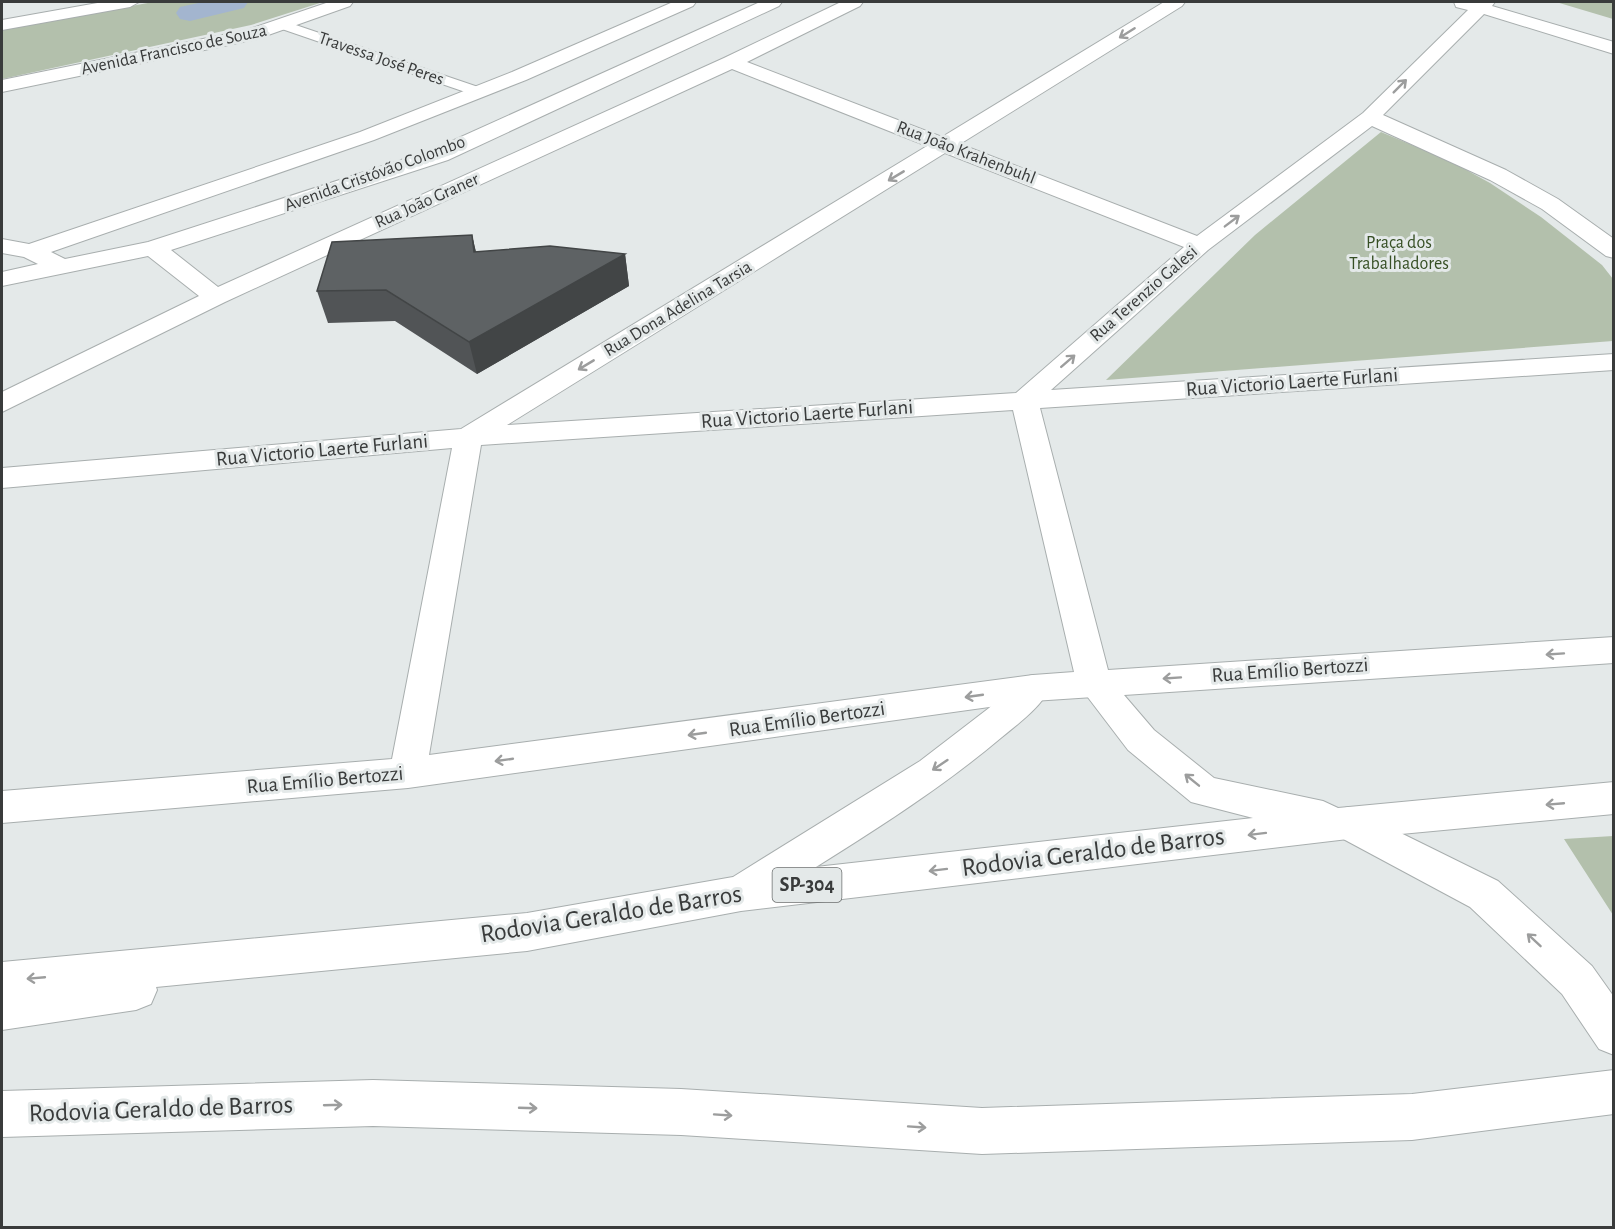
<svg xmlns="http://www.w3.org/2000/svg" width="1615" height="1229" font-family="'Alegreya Sans',sans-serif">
<rect width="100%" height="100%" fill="#e4e9e9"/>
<path fill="#b3c0ac" d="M153 2H323L251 25 2 79V30Z
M1556 2H1613V19Z
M1381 132 1450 161 1490 183 1541 217 1602 265 1613 279V341L1106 380 1255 235Z
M1613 836H1614L1613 915 1564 839Z"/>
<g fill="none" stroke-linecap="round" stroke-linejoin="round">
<path fill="#a3b5cf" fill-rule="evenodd" d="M203 2H248L244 8 190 21 180 19 176 13 180 7Z"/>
<g stroke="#a8aeae" stroke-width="2">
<path id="service" d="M284 21 484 89 487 92 484 95H474L279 28V22Z"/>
</g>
<g stroke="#a8aeae" stroke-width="2">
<path id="minor" d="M103 2H139L130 7 2 30V20Z
M329 2H353L350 6 257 39 2 92V80L247 30Z
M673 2H696L693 6 526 80 374 140 51 252 65 259 148 242 432 150 760 2H782L779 6 448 160 171 250 218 287 724 58 841 2H863L860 6 747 62 942 137 1164 2H1185L1182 6 960 144 1197 236 1363 113 1468 10 1456 7 1454 2H1495L1492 6 1614 42V54L1484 14 1383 115 1506 170 1558 199 1614 239V258L1606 256 1542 209 1490 180 1372 126 1208 250 1051 390 1614 354V370L1040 408 1108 670 1614 637V663L1033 701 408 788 2 823V791L392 759 452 448 2 488V468L461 429 927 146 732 69 225 302 2 412V392L199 296 148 256 2 286V272L38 264 24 257 2 253V239L29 244 360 132 512 72ZM945 153 1184 247 1016 393 507 425ZM1013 410 1074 672 1033 675 429 755 481 445Z"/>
</g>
<g stroke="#a8aeae" stroke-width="2">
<path id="secondary" d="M1348 807 1498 881 1592 966 1614 997V1055L1599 1049 1562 994 1470 907 1334 834 1329 823 1334 812Z"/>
</g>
<g stroke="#a8aeae" stroke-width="2">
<path id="trunk" d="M1094 670 1106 674 1154 730 1214 778 1323 801 1338 808 1614 782V814L1348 839 741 911 527 951 156 987 157 990 151 1004 136 1010 2 1030V962L527 913 733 877 920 761 989 708 1021 678 1033 675 1045 678 1050 688C1040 708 1019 723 1002 737 944 786 880 827 816 867L1253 818 1191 802 1128 750 1077 683 1082 674Z
M1614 1070V1114L1412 1140 982 1154 681 1135 373 1126 2 1137V1091L373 1080 681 1089 982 1108 1412 1094Z"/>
</g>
<use href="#service" fill="#fff" fill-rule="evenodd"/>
<use href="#minor" fill="#fff" fill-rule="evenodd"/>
<use href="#secondary" fill="#fff" fill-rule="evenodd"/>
<use href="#trunk" fill="#fff" fill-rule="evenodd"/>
</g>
<path fill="#515456" d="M472 235 476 252 625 254 629 286 477 374 395 321 328 323 317 291Z"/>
<path fill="#424546" d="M472 235 479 266 474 252Z
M625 254 629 286 477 374 469 342Z"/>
<path fill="#5e6264" stroke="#424546" stroke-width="1.5" d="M472 235 474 252 550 246 625 254 469 342 386 290 317 291 332 242Z"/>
<defs><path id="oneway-shaft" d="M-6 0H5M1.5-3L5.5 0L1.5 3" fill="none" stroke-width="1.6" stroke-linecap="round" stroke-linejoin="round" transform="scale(1.5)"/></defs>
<g stroke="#9c9d9d">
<use href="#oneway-shaft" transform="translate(1127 33) rotate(148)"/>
<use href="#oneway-shaft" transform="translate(1400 86) rotate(-45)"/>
<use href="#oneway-shaft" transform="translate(896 176) rotate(149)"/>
<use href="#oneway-shaft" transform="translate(1232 221) rotate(-37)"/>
<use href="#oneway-shaft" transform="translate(1068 361) rotate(-41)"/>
<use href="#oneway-shaft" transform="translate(586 365) rotate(149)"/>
<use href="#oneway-shaft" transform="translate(1555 654) rotate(176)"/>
<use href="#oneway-shaft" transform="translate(1172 678) rotate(176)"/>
<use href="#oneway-shaft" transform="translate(974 696) rotate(172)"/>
<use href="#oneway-shaft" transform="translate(697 734) rotate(172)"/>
<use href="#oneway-shaft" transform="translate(504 760) rotate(172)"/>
<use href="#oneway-shaft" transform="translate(940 765) rotate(146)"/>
<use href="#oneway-shaft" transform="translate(1192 780) rotate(-141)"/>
<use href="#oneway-shaft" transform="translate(1555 804) rotate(175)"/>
<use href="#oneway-shaft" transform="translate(1257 834) rotate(173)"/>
<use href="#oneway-shaft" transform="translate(938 870) rotate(173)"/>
<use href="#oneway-shaft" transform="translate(1534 940) rotate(-137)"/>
<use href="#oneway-shaft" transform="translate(36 978) rotate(175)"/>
<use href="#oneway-shaft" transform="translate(333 1105) rotate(-2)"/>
<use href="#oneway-shaft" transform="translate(528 1108) rotate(2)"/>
<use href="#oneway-shaft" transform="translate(723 1115) rotate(4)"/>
<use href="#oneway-shaft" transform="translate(917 1127) rotate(4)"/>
</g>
<g text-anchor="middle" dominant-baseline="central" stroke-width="6" stroke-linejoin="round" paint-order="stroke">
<g font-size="18" fill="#393b3b" stroke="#e4e9e9">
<text transform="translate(174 50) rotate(-12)">Avenida Francisco de Souza</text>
<text transform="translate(381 59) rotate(19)">Travessa José Peres</text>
<text transform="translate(966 153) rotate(21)">Rua João Krahenbuhl</text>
<text transform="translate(375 174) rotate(-20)">Avenida Cristóvão Colombo</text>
<text transform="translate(427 201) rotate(-24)">Rua João Graner</text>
<text transform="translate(1144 294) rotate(-41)">Rua Terenzio Galesi</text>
<text transform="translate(678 309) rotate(-31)">Rua Dona Adelina Tarsia</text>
</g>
<g font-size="18" fill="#364f24" stroke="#e4e9e9">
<text x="1399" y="243">Praça dos<tspan x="1399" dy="21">Trabalhadores</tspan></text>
</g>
<rect fill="#e4e9e9" stroke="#6c6f6f" stroke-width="1.5" x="772.5" y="868" width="69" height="34" rx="4.5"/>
<g font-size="20" font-weight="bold" fill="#393b3b">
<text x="807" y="885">SP-304</text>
</g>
<g font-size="21" fill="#393b3b" stroke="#e4e9e9">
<text transform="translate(1292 382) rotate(-4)">Rua Victorio Laerte Furlani</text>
<text transform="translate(807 414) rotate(-4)">Rua Victorio Laerte Furlani</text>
<text transform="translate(322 450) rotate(-5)">Rua Victorio Laerte Furlani</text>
<text transform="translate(1290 670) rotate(-4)">Rua Emílio Bertozzi</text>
<text transform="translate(807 719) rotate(-8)">Rua Emílio Bertozzi</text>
<text transform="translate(325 780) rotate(-5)">Rua Emílio Bertozzi</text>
</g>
<g font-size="26" fill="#393b3b" stroke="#e4e9e9">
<text transform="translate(1093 852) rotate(-7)">Rodovia Geraldo de Barros</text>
<text transform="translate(611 914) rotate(-9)">Rodovia Geraldo de Barros</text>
<text transform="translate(161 1109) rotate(-2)">Rodovia Geraldo de Barros</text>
</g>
</g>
<rect width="1615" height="1229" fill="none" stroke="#393b3b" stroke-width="6"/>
</svg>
